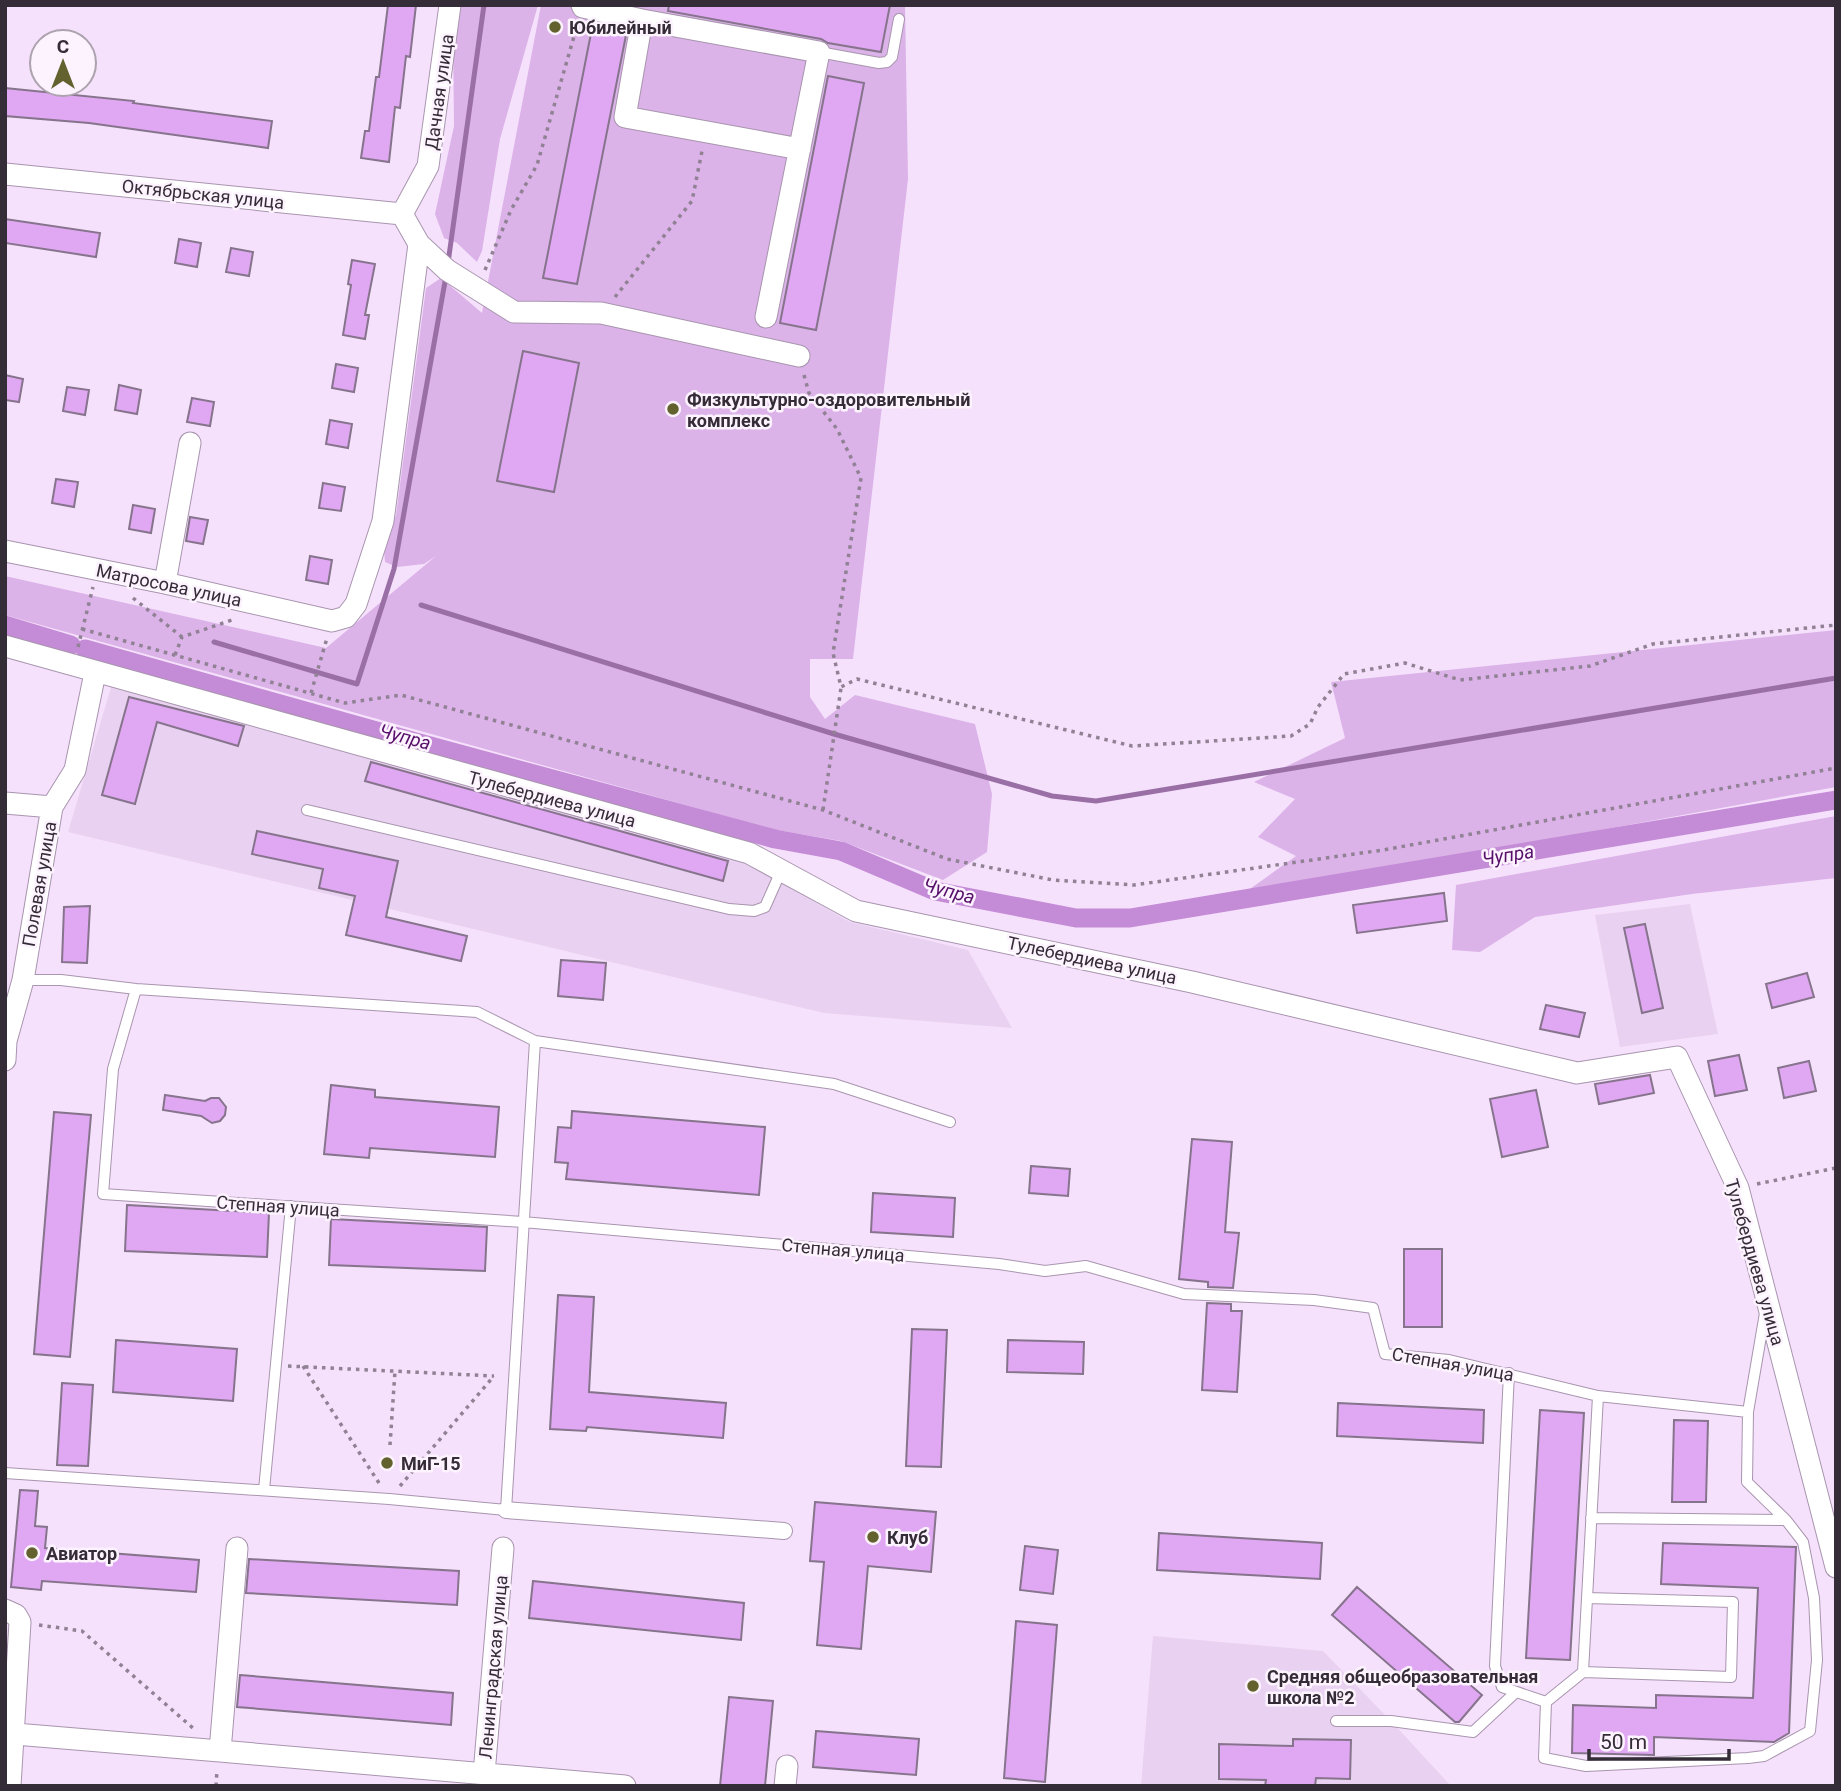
<svg xmlns="http://www.w3.org/2000/svg" width="1841" height="1791" font-family="Roboto,sans-serif">
<rect width="100%" height="100%" fill="#f6e1fc"/>
<path fill="#e9d1f1" d="M112 684 747 864 850 922 968 950 1012 1028 824 1013 68 832Z
M1690 904 1718 1034 1620 1047 1595 915Z
M1153 1636 1323 1651 1391 1721 1451 1786H1141Z"/>
<path fill="#dbb3e8" d="M459 5H538L500 139 482 251 477 262 457 243 444 238 435 214 454 126 453 33Z
M541 5H905L908 179 853 659H810V697L825 719 855 695 975 724 992 794 987 852 943 880 841 841 771 829 5 615V576L326 648 436 556 424 564 397 567 385 562 384 550 396 515 426 288 441 278 482 313Z
M1836 630V787L1240 896 1296 856 1258 837 1295 799 1254 782 1345 738 1331 682Z
M1836 816V878L1692 894 1535 917 1480 952 1452 950 1456 885Z"/>
<g fill="none" stroke-linecap="round" stroke-linejoin="round">
<path stroke="#996fa6" stroke-width="5" d="M448 263 484 5
M421 605 834 734 1052 796 1096 801 1836 678
M214 642 357 684 394 569 446 276"/>
<path stroke="#c48cd6" stroke-width="19" d="M5 625 71 645
M85 649 419 743 775 839 841 851 935 891 1076 918H1130L1836 800"/>
</g>
<path fill="#e0a7f2" stroke="#86748c" stroke-width="2" d="M388 5H416L410 57 406 56 400 108 395 107 389 162 361 158 365 131H369L376 77H379Z
M669 5H890L881 52 828 43 821 39 668 11Z
M593 23 627 30 577 284 543 278Z
M828 76 864 83 816 330 780 323Z
M5 88 134 101 133 103 272 121 268 148 89 123 5 116Z
M5 219 100 233 96 257 5 243Z
M179 239 201 243 197 267 175 263Z
M231 248 253 252 249 276 226 272Z
M352 260 375 264 365 315H369L365 339 343 335 351 285 348 284Z
M523 351 579 363 554 492 497 481Z
M336 364 358 368 354 392 332 388Z
M5 375 23 379 19 402 5 400Z
M119 385 141 390 137 414 115 410Z
M67 387 89 390 85 415 63 411Z
M192 398 214 402 210 426 187 422Z
M330 420 352 424 348 448 326 444Z
M56 479 78 482 74 507 52 503Z
M323 483 345 487 341 511 319 508Z
M133 505 155 509 151 533 129 529Z
M190 517 208 520 203 544 186 541Z
M310 556 332 560 328 584 306 580Z
M129 697 244 726 238 746 157 722 135 804 102 795Z
M371 762 728 861 723 881 365 781Z
M257 831 398 861 386 917 467 936 461 961 346 935 355 896 319 888 323 869 252 854Z
M1444 893 1447 921 1357 933 1353 905Z
M90 906 87 963 62 962 64 907Z
M1645 924 1663 1008 1642 1013 1624 928Z
M561 960 606 963 603 1000 558 996Z
M1807 973 1814 997 1772 1008 1766 984Z
M1546 1005 1585 1013 1579 1037 1540 1029Z
M1739 1055 1747 1090 1715 1096 1708 1061Z
M1809 1061 1816 1091 1784 1098 1778 1068Z
M1650 1075 1654 1093 1599 1104 1595 1084Z
M331 1085 375 1090V1097L499 1107 495 1157 370 1148 369 1158 324 1154Z
M1536 1090 1548 1147 1502 1157 1490 1099Z
M165 1095 205 1101 211 1098H219L226 1107 225 1115 220 1121 212 1123 201 1116 163 1110Z
M572 1111 765 1127 759 1195 566 1179 568 1163 555 1162 558 1127 571 1128Z
M54 1112 91 1115 70 1357 34 1354Z
M1192 1139 1232 1142 1225 1232 1239 1233 1233 1288 1208 1287V1282L1179 1279Z
M1031 1166 1070 1169 1068 1196 1029 1193Z
M873 1193 955 1198 953 1237 871 1232Z
M127 1205 269 1213 267 1257 125 1251Z
M331 1219 487 1227 485 1271 329 1265Z
M1404 1249H1442V1327H1404Z
M558 1295 594 1297 589 1392 726 1403 723 1438 587 1427 586 1431 550 1429Z
M1207 1303 1231 1304V1311H1242L1237 1392 1202 1390Z
M912 1329 947 1330 941 1467 906 1466Z
M116 1340 237 1349 233 1401 113 1392Z
M1008 1340 1084 1342 1083 1374 1007 1372Z
M62 1383 93 1385 88 1466 57 1465Z
M1338 1403 1484 1410 1483 1443 1337 1436Z
M1540 1410 1584 1413 1570 1660 1526 1658Z
M1674 1420 1708 1421 1706 1502H1672Z
M20 1490 38 1491 35 1526 47 1527 45 1548 199 1560 196 1592 42 1581 41 1590 11 1587Z
M815 1502 936 1512 931 1572 868 1566 861 1649 817 1645 824 1562 810 1561Z
M1159 1533 1322 1543 1320 1579 1157 1570Z
M1663 1543 1796 1547 1789 1733 1774 1742 1654 1737V1755L1572 1753 1573 1705 1656 1708V1695L1753 1698 1758 1588 1661 1584Z
M1025 1546 1058 1550 1053 1594 1020 1590Z
M249 1559 459 1571 457 1605 246 1593Z
M533 1581 744 1603 741 1640 529 1618Z
M1357 1587 1482 1695 1459 1722H1455L1332 1615Z
M1016 1621 1057 1625 1045 1782 1004 1778Z
M240 1675 453 1693 451 1725 237 1707Z
M729 1697 773 1701 765 1786H720Z
M816 1731 919 1739 916 1775 813 1767Z
M1293 1739 1351 1740 1350 1779 1316 1778 1315 1786H1265L1266 1780 1219 1779V1744L1293 1746Z"/>
<g fill="none" stroke-linecap="round" stroke-linejoin="round">
<g stroke="#a895ae" stroke-width="12">
<path id="service" d="M819 52 879 63 887 62 892 57 899 19
M307 810 729 909 754 911 765 907 781 871
M136 989 113 1069 103 1194 523 1222 999 1264 1045 1271 1086 1266 1184 1294 1314 1300 1373 1308 1385 1354 1449 1360 1598 1396 1748 1412
M535 1041 834 1084 950 1122
M1509 1373 1495 1666 1502 1687 1546 1702
M1598 1396 1583 1672 1546 1702 1544 1758 1586 1766 1748 1758 1764 1756 1810 1731 1817 1660 1814 1598 1803 1542 1786 1520 1747 1482 1748 1412 1765 1313
M5 1473 389 1499 506 1510 535 1041 477 1012 136 989 61 980H23
M264 1490 291 1206
M1591 1518 1786 1520
M1583 1672 1731 1677 1733 1602 1587 1598
M1336 1721H1391L1473 1732 1516 1692"/>
</g>
<g stroke="#a895ae" stroke-width="18">
<path id="pedestrian" d="M506 1510 784 1531"/>
</g>
<g stroke="#a895ae" stroke-width="23">
<path id="minor" d="M582 5 583 7 642 20 625 117 800 149
M642 20 819 52 766 317
M5 174 402 214
M402 214 428 166 450 5
M419 244 447 270 514 312 601 313 799 356
M5 551 165 583 332 621 346 617 356 604 383 521 419 244 402 214
M165 583 190 443
M5 646 749 853 856 911 1192 982 1577 1073 1677 1057 1738 1188 1836 1567
M5 803 52 807
M5 1060 6 1041 23 980 52 807 75 770 95 673
M5 1610 16 1615 20 1622 10 1786
M15 1734 220 1751 237 1548
M220 1751 625 1786
M483 1786 503 1548
M785 1786 787 1766"/>
</g>
<path stroke="#908194" stroke-width="3.5" stroke-dasharray="3.5 5" stroke-linecap="butt" d="M485 270 511 210 537 165 577 26
M615 297 692 201 702 151
M804 375 809 393 837 429 861 478 833 653 841 687 857 679 1132 746 1291 736 1310 724 1318 707 1344 674 1405 663 1460 680 1590 666 1653 644 1836 625
M133 598 182 637
M82 629 345 703 401 695 823 810 947 859 1053 880 1134 885 1383 850 1836 768
M78 647 93 587
M175 655 182 637 235 619
M311 693 327 638
M823 810 841 688
M1757 1184 1836 1168
M288 1366 494 1376
M303 1366 379 1483
M390 1445 395 1371
M400 1486 494 1376
M39 1625 82 1631 194 1729
M216 1786 217 1770"/>
<use href="#service" stroke="#fff" stroke-width="10"/>
<use href="#pedestrian" stroke="#fff" stroke-width="16"/>
<use href="#minor" stroke="#fff" stroke-width="21"/>
</g>
<g fill="#63622f" stroke="#fcf3fe" stroke-width="2.5">
<circle cx="555" cy="27" r="7"/>
<circle cx="673" cy="409" r="7"/>
<circle cx="387" cy="1463" r="7"/>
<circle cx="873" cy="1537" r="7"/>
<circle cx="32" cy="1553" r="7"/>
<circle cx="1253" cy="1686" r="7"/>
</g>
<g text-anchor="middle" dominant-baseline="central" stroke-width="5" stroke-linejoin="round" paint-order="stroke">
<g font-size="18" font-weight="bold" fill="#342c37" stroke="#fcf3fe" text-anchor="start">
<text x="569" y="27">Юбилейный</text>
<text x="687" y="399">Физкультурно-оздоровительный<tspan x="687" dy="21">комплекс</tspan></text>
<text x="401" y="1463">МиГ-15</text>
<text x="887" y="1537">Клуб</text>
<text x="46" y="1553">Авиатор</text>
<text x="1267" y="1676">Средняя общеобразовательная<tspan x="1267" dy="21">школа №2</tspan></text>
</g>
<g font-size="18" fill="#342c37" stroke="#fcf3fe">
<text transform="translate(439 92) rotate(-82)">Дачная улица</text>
<text transform="translate(203 194) rotate(6)">Октябрьская улица</text>
<text transform="translate(169 585) rotate(12)">Матросова улица</text>
<text transform="translate(552 799) rotate(15)">Тулебердиева улица</text>
<text transform="translate(39 884) rotate(-80)">Полевая улица</text>
<text transform="translate(1092 960) rotate(12)">Тулебердиева улица</text>
<text transform="translate(278 1206) rotate(4)">Степная улица</text>
<text transform="translate(843 1250) rotate(5)">Степная улица</text>
<text transform="translate(1755 1262) rotate(74)">Тулебердиева улица</text>
<text transform="translate(1453 1364) rotate(10)">Степная улица</text>
<text transform="translate(493 1667) rotate(-85)">Ленинградская улица</text>
</g>
<g font-size="19" font-style="italic" fill="#57106a" stroke="#fcf3fe">
<text transform="translate(405 737) rotate(15)">Чупра</text>
<text transform="translate(1508 855) rotate(-9)">Чупра</text>
<text transform="translate(949 891) rotate(15)">Чупра</text>
</g>
</g>
<rect width="1841" height="1791" fill="none" stroke="#342c37" stroke-width="14"/>
<g transform="translate(63 63)"><circle r="33" fill="#fcf3fe" stroke="#aca3ae" stroke-width="2"/>
<path d="M0-5L12 26L0 18L-12 26Z" fill="#63622f"/>
<text y="-10" font-size="19" font-weight="bold" text-anchor="middle" fill="#342c37">С</text>
</g>
<path d="M1589 1749v10h140v-10" fill="none" stroke="#342c37" stroke-width="3.5"/>
<text x="1600" y="1749" font-size="21" fill="#342c37" stroke="#fcf3fe" stroke-width="5" paint-order="stroke">50 m</text>
</svg>
